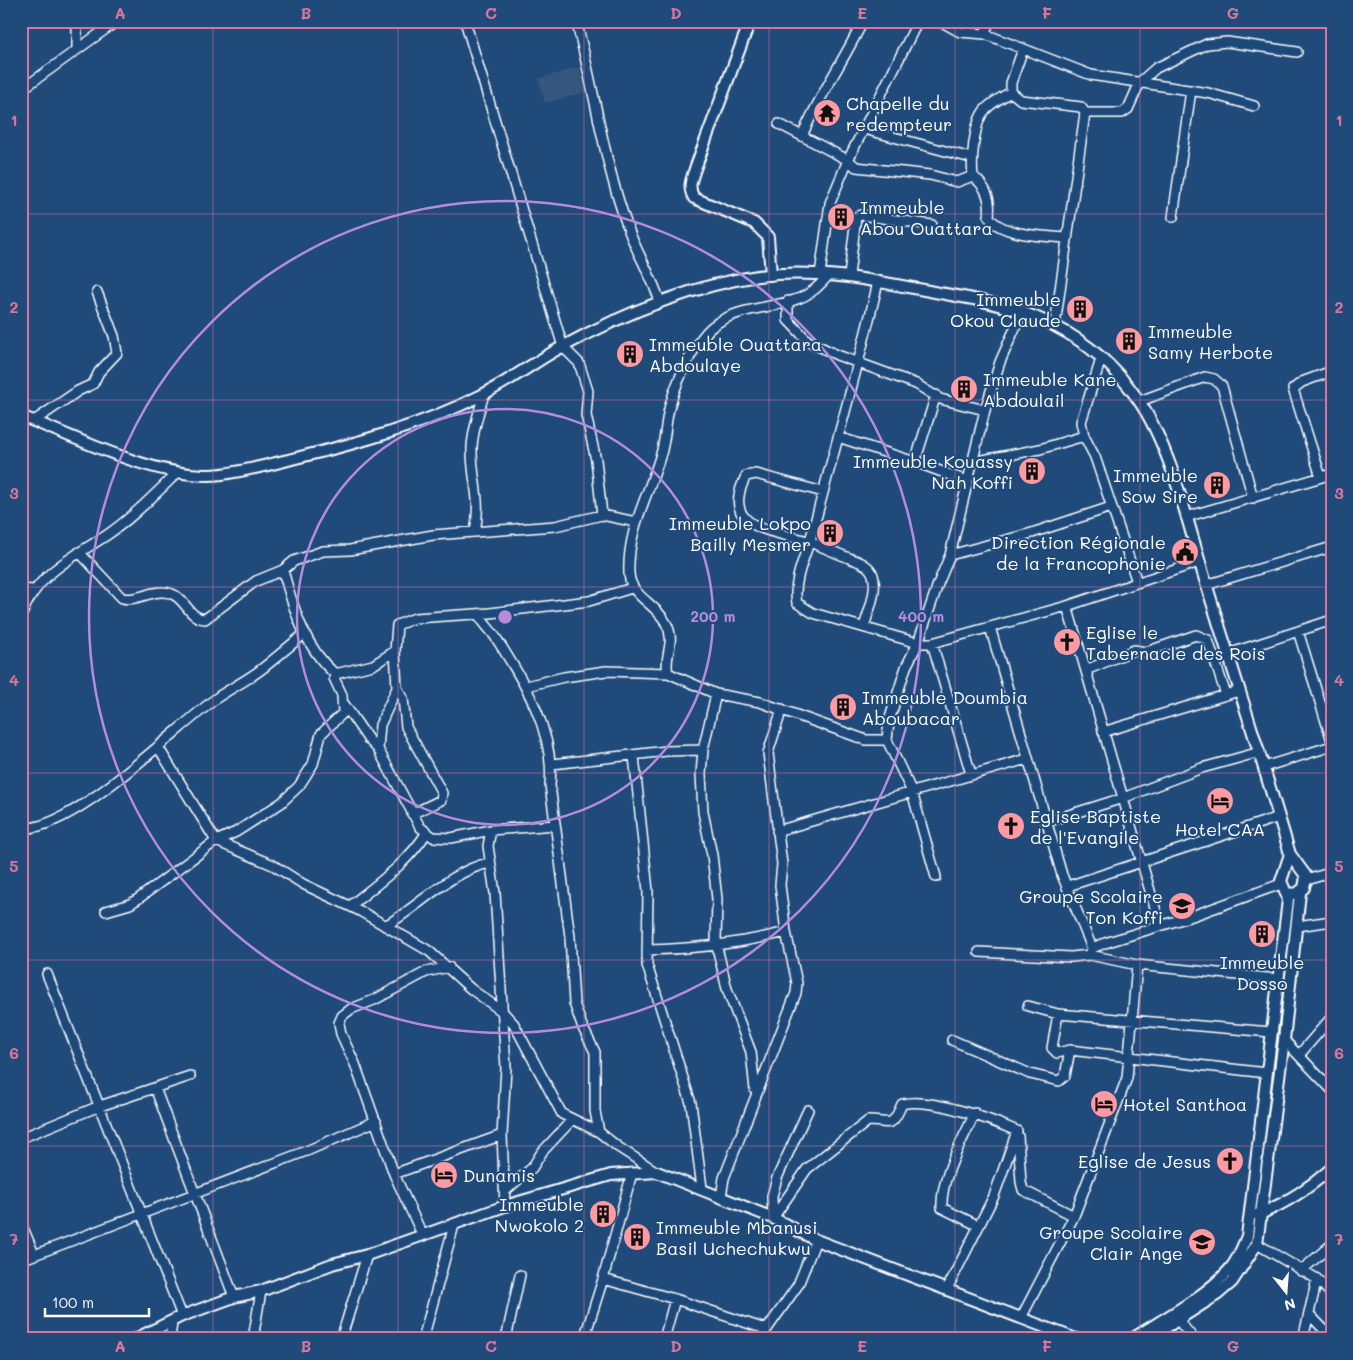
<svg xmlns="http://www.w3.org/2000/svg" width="1353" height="1360" font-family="Mali,sans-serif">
<rect width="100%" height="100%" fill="#1f4a7a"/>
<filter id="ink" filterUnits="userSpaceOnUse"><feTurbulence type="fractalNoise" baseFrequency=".02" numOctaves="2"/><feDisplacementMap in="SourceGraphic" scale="10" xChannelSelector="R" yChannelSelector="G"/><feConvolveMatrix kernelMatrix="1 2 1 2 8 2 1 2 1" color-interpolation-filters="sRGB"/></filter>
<g filter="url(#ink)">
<path fill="#34567d" d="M579 67 586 92 545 103 538 79Z"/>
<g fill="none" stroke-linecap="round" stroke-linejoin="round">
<g stroke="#fff" stroke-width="12">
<path id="minor" d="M77 21V48
M465 21 563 347 579 363 588 391 586 415 596 460 602 515
M576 21C595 90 603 161 628 228 637 254 652 276 660 302
M940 21 960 32 985 34 1091 75 1208 93 1254 106
M985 34 989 21
M1023 49 1011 83V92L1021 100 1081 107 1085 113 1055 325
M21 90 117 21
M1011 92C1001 98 988 104 982 114 974 127 971 161 973 176 987 188 991 199 989 217 1001 236 1047 236 1067 238
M1085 113H1122L1128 109 1140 82 1156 68 1207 44 1227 42 1297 52
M779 124 848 160 856 167 930 175 957 182 973 176
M864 129 971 158
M802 136C819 96 844 60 863 21
M1173 217 1191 90
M820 274 830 203 848 160 918 21
M849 276 856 217 861 215 932 225
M878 282C859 365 835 447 813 530 807 553 792 580 797 603L813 613 918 643H932L1067 606 1199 562
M788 301V320L808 341 837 355 916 384 940 399 985 410
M1101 359 1081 422 1084 436 1095 457 1137 582
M1140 401 1205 377 1214 379 1222 386 1253 498
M34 421 78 391 93 384 99 372 117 353 114 336 97 292
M838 437 915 462 967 481
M915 462 936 395
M972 462 1040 449 1084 436
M1321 477 1293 389 1302 382 1332 371
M823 492 756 474 746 476C718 530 774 530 810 542 823 547 836 553 849 558 858 561 870 565 873 575 878 591 868 612 864 627
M1186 517 1332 474
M475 532C482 497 471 479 472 447 473 429 479 412 484 394
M79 552 122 598C138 602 155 587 172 594 186 599 188 618 205 619L256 581 283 570 294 561 323 551 350 550 433 535 555 526 602 515 636 522
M950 555 1032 533 1111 507
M1206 585 1332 547
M21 589 33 590
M1067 606 1160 925
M478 614C483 623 491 630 496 638 524 681 555 732 550 785L570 937 574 1003 582 1026 595 1052V1111L599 1132
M21 617C35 574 72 558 107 535 132 518 154 495 176 474
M990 627 1062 875 1092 948
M1298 631 1332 741
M932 643 971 774
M395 651 397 688 380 725 378 749 420 827 433 837 451 838 491 830 555 825
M1228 654 1332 620
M1086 670 1134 650 1146 652 1196 635 1208 640 1226 695
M668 673C663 655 677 643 666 623 656 603 630 597 629 573 627 531 648 496 660 457 666 440 665 422 670 405 676 383 695 340 713 326 744 302 789 311 815 289 820 285 824 280 828 276
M335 674 373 665 395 651 397 625 415 618 490 613 589 601 632 588
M526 686 564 677 606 671 668 673 716 694 760 702 866 740H887
M397 688 403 698 406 727 442 793 441 800 412 814
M716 694 703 750 701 774 703 812 712 855 717 899 716 943 727 989 751 1052 755 1090
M344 704 368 739 378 749
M1103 732 1239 691
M158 747 216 841 273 865 303 884 360 911 429 951 471 989 503 1012 514 1024 562 1114 599 1132 618 1147 657 1172
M634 756 648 891 647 965 691 1103 702 1188
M552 764 667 751 703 750
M1264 767 1332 746
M1046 822 1123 798 1202 768 1260 752
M21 828C72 833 175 728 218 697 233 687 249 679 263 668 277 657 291 645 304 634
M491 830 488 846 495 893 506 1068 502 1135 505 1206
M777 831 1027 759
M936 877 912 792 887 740 889 721 906 667 918 643 938 584 950 555 985 410 1000 362 1023 310
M1307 880 1332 872
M1068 886 1279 817
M350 906C377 884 408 863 427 832
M106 911 130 904 138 899 216 841 236 832 281 803 299 786 313 764 321 734 343 713 342 695 334 678 335 674C305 648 293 608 283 570
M385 926C419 907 450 871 489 863
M1297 926 1332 921
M647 950C691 949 743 943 786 932
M979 952 1071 957 1090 955 1137 965 1278 979
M1091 953 1092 948 1105 943 1192 916 1281 884
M47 974 182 1316
M1028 1006 1058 1014 1271 1032
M1058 1014 1052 1048 1057 1053 1070 1050 1266 1073
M952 1040 1030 1074 1059 1081 1065 1076 1070 1050
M1284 1040 1332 1090
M1299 1055 1332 1017
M155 1088 234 1297
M975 1113C963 1139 940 1179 942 1208L979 1226
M1018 1136 1021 1182 1023 1190 1074 1216
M21 1138 97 1107 190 1076
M394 1174 502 1135
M505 1191 532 1168 542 1152 572 1120
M721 1197 724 1178 796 993 797 983 786 932 780 885 782 864 768 753 782 709
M773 1218 807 1169 868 1121C891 1121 891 1130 902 1104 931 1097 989 1119 1017 1131
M773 1218 772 1196 777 1178 808 1110
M21 1223 34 1254
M422 1234 394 1174 355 1064 341 1034 339 1023 342 1016 351 1009 374 1000 426 972 449 967
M1257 1244 1317 1279 1332 1295
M21 1260 309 1150 376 1121
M1301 1271 1332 1244
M603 1279 632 1173
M947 1289 994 1196 1017 1131
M1309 1314 1332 1338
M1021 1318 1074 1216 1127 1078 1137 965
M1178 1320 1194 1339
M170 1339 172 1322
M253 1339 261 1291
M341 1339 367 1255
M423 1339 454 1225
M506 1339 520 1275
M584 1339 603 1279 675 1299 765 1329
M664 1339 675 1299
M760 1339 798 1285 816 1240
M1303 1339 1317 1279"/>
</g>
<g stroke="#fff" stroke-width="14">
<path id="tertiary" d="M750 21 696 166C692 178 687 187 694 198L754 223 768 237 771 275
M21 416C78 438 162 482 222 474 247 471 272 464 296 458 359 443 422 425 480 396 508 382 533 363 560 348 621 315 690 286 758 276 823 267 887 284 951 295 1027 307 1091 332 1137 398 1171 446 1188 524 1205 580 1233 671 1263 762 1290 854L1306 876 1304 888 1296 894 1286 893 1281 881 1290 854
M1257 1215C1286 1204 1309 1188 1332 1168
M135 1339 182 1316 234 1297 261 1291 332 1264 367 1255 505 1206 611 1175 657 1172 773 1218 816 1240 1076 1339
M1132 1339C1163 1319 1205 1297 1229 1270 1238 1260 1242 1248 1247 1236L1288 900 1286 893
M1148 1339 1218 1294 1232 1282 1257 1244 1284 1040 1300 893"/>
</g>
<use href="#minor" stroke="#1f4a7a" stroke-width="9"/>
<use href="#tertiary" stroke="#1f4a7a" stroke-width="10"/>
</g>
</g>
<path fill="none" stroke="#da749d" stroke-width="1" stroke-opacity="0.55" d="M213 21V1339M398 21V1339M584 21V1339M769 21V1339M955 21V1339M1140 21V1339M21 214H1332M21 400H1332M21 587H1332M21 773H1332M21 960H1332M21 1146H1332"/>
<g fill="none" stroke="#b68bdc" stroke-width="2.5">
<circle cx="505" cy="617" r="208"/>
<circle cx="505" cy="617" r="416"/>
</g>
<defs>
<g id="temple-disc" transform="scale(1.4375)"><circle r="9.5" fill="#ff9aa2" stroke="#1f4a7a"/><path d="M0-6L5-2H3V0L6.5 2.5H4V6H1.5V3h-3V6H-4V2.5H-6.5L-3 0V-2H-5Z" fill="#111"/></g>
<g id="building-disc" transform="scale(1.4375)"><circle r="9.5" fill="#ff9aa2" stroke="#1f4a7a"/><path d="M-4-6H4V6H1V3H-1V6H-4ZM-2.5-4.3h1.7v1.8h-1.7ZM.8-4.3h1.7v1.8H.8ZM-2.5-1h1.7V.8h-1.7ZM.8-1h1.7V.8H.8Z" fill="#111"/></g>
<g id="civic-disc" transform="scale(1.4375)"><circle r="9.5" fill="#ff9aa2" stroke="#1f4a7a"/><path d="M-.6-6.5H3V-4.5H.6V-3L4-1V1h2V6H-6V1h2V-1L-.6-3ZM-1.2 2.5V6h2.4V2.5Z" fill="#111"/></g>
<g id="church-disc" transform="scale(1.4375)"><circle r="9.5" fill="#ff9aa2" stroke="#1f4a7a"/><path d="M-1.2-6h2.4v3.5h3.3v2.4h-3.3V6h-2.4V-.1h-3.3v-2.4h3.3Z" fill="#111"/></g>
<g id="hotel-disc" transform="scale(1.4375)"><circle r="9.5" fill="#ff9aa2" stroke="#1f4a7a"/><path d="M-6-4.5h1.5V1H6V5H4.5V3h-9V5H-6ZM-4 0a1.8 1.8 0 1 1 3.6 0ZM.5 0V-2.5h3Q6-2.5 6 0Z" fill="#111"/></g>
<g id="school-disc" transform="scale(1.4375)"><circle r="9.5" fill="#ff9aa2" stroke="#1f4a7a"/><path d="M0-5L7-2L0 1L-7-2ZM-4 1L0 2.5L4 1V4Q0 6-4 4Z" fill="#111"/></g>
</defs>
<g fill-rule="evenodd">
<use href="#temple-disc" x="827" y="113"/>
<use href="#building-disc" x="841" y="217"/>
<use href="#building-disc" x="1080" y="309"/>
<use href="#building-disc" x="1129" y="341"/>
<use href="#building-disc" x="630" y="354"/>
<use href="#building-disc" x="964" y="389"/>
<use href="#building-disc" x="1032" y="471"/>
<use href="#building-disc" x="1217" y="485"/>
<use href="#building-disc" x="830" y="533"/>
<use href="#civic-disc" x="1185" y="552"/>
<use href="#church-disc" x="1067" y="642"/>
<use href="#building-disc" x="843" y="707"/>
<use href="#hotel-disc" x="1220" y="801"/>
<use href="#church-disc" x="1011" y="826"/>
<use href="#school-disc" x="1182" y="906"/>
<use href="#building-disc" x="1262" y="934"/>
<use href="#hotel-disc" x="1104" y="1104"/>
<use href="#church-disc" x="1230" y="1161"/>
<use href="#hotel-disc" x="444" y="1175"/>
<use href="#building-disc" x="603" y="1214"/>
<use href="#building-disc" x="637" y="1237"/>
<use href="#school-disc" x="1202" y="1242"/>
</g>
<g text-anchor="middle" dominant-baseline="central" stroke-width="4" stroke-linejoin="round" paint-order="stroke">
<g font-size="18" fill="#fff" stroke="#1f4a7a" text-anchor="start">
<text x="846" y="103">Chapelle du<tspan x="846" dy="21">redempteur</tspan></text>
<text x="860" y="207">Immeuble<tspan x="860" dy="21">Abou Ouattara</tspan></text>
<text x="1061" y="299" text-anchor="end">Immeuble<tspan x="1061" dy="21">Okou Claude</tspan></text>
<text x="1148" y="331">Immeuble<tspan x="1148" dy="21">Samy Herbote</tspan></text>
<text x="649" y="344">Immeuble Ouattara<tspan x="649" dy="21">Abdoulaye</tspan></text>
<text x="983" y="379">Immeuble Kane<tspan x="983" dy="21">Abdoulail</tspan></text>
<text x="1013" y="461" text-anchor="end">Immeuble Kouassy<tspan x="1013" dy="21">Nah Koffi</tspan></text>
<text x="1198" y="475" text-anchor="end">Immeuble<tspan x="1198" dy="21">Sow Sire</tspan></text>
<text x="811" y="523" text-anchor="end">Immeuble Lokpo<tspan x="811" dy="21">Bailly Mesmer</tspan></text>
<text x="1166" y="542" text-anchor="end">Direction Régionale<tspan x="1166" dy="21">de la Francophonie</tspan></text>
<text x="1086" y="632">Eglise le<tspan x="1086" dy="21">Tabernacle des Rois</tspan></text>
<text x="862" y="697">Immeuble Doumbia<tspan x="862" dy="21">Aboubacar</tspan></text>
<text x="1030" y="816">Eglise Baptiste<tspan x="1030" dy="21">de l'Evangile</tspan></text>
<text x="1220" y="829" text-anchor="middle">Hotel CAA</text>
<text x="1163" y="896" text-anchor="end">Groupe Scolaire<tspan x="1163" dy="21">Ton Koffi</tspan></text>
<text x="1262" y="962" text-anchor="middle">Immeuble<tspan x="1262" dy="21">Dosso</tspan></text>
<text x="1123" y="1104">Hotel Santhoa</text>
<text x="1211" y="1161" text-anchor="end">Eglise de Jesus</text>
<text x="463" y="1175">Dunamis</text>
<text x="584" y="1204" text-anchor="end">Immeuble<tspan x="584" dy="21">Nwokolo 2</tspan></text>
<text x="656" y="1227">Immeuble Mbanusi<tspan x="656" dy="21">Basil Uchechukwu</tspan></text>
<text x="1183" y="1232" text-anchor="end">Groupe Scolaire<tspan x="1183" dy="21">Clair Ange</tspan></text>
</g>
</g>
<circle cx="505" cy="617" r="8" fill="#b68bdc" stroke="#1f4a7a" stroke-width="2.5"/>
<g font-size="15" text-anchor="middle" font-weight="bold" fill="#b68bdc" stroke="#1f4a7a" stroke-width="4" stroke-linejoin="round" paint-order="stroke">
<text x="713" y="622">200 m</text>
<text x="921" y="622">400 m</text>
</g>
<rect width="1353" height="1360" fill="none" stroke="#1f4a7a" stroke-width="55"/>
<g transform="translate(1286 1292) rotate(163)" stroke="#1f4a7a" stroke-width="4" paint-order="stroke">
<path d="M0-4L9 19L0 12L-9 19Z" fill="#ffffff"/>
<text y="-8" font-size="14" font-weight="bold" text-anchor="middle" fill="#ffffff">N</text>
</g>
<path d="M45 1308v8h104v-8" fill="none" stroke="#ffffff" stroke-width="2.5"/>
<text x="52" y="1308" font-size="15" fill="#ffffff" stroke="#1f4a7a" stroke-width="4" paint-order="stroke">100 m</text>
<rect x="28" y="28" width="1298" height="1304" fill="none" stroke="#da749d" stroke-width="2"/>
<g font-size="16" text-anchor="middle" font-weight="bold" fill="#da749d">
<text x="120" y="19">A</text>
<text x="306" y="19">B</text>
<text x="491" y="19">C</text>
<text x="676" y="19">D</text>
<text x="862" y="19">E</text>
<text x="1047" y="19">F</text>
<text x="1233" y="19">G</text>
<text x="14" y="126">1</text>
<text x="1339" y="126">1</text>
<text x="14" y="313">2</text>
<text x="1339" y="313">2</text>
<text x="14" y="499">3</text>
<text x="1339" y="499">3</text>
<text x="14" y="686">4</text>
<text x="1339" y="686">4</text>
<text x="14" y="872">5</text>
<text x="1339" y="872">5</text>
<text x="14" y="1059">6</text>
<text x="1339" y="1059">6</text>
<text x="14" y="1245">7</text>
<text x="1339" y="1245">7</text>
<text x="120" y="1352">A</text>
<text x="306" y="1352">B</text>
<text x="491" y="1352">C</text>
<text x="676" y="1352">D</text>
<text x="862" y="1352">E</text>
<text x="1047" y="1352">F</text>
<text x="1233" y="1352">G</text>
</g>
</svg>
